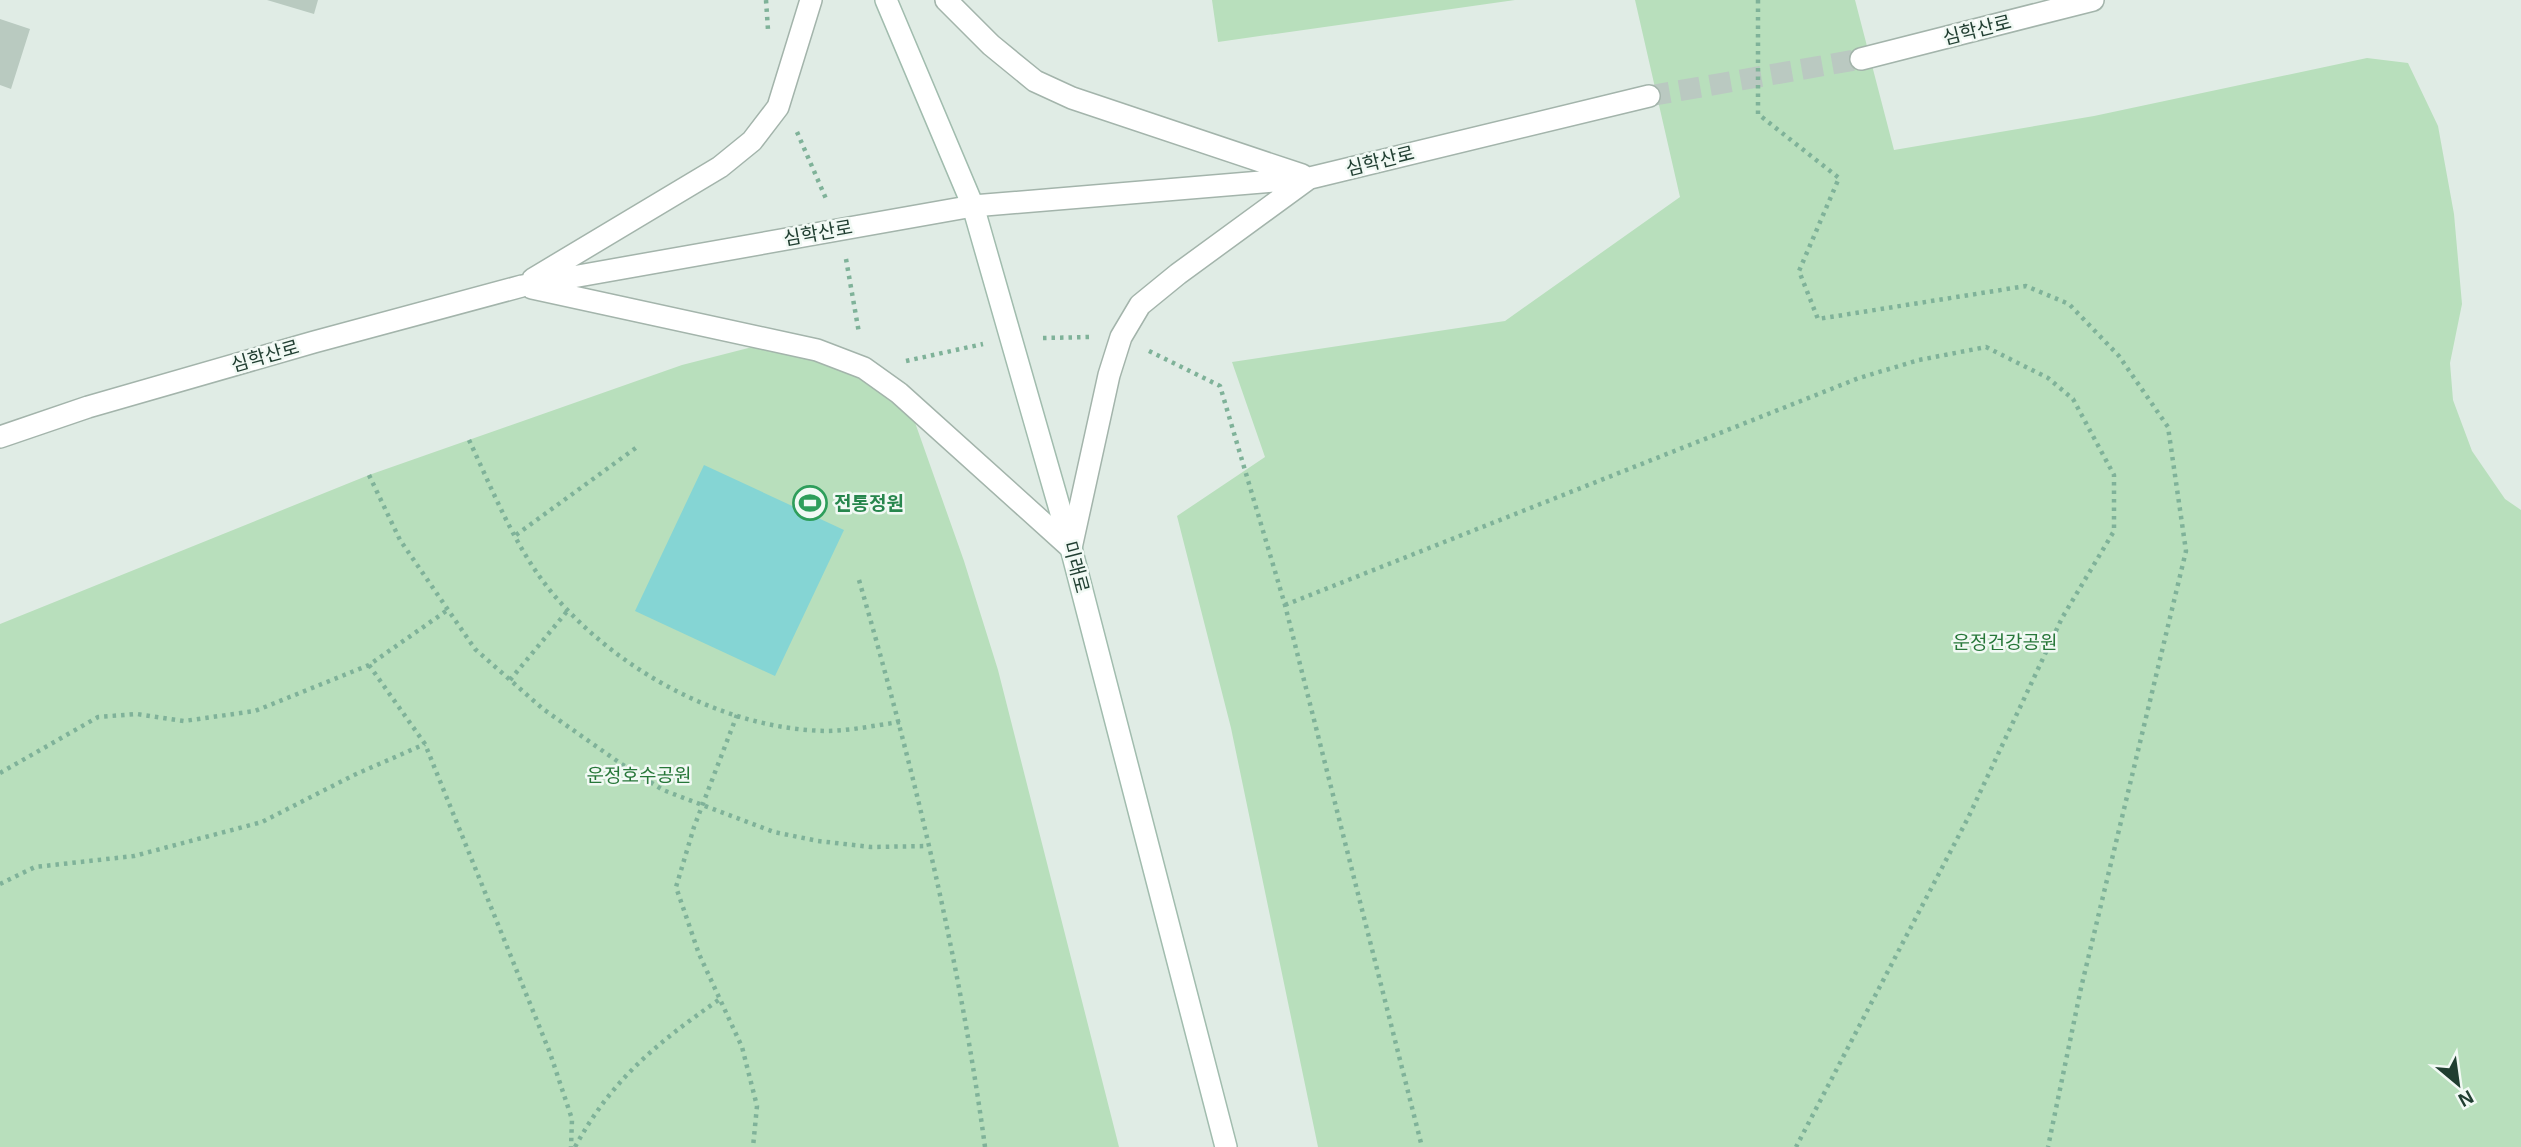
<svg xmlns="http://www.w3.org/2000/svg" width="2521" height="1147" font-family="Helvetica,'Noto Sans KR',sans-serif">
<rect width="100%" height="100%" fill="#e0ece5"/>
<path fill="#b8dfbc" d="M1212 0H1515L1218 42Z
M1635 0H1855L1894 150 2094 116 2367 58 2408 63 2438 126 2454 214 2462 304 2450 363 2453 400 2472 451 2505 499 2521 510V1147H1318L1231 728 1177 516 1265 457 1232 362 1505 321 1680 197Z
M764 344 864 373 912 414 964 561 998 670 1119 1147H0V624L369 475 682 365Z"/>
<path fill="#85d5d4" d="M704 465 844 530 775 676 635 611Z"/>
<path fill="#b9cac0" d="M267 0H318L314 14Z
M0 19 30 29 11 89 0 85Z"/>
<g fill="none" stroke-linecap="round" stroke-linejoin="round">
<path stroke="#bac9c1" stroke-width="21" stroke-dasharray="21 10" stroke-linecap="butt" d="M1649 96 1861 59"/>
<g stroke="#a3b4ab" stroke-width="24">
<path id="tertiary" d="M946 0 991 45 1035 81 1072 98 1302 175
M1861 59 2093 0
M533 279 720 167 752 141 778 107 811 0
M532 288 817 350 864 368 899 393 1071 548 1109 375 1121 337 1140 305 1178 274 1308 179
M0 437 88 407 314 342 522 286 973 206 1310 178 1649 96"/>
</g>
<g stroke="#a1bcae" stroke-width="24">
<path id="secondary" d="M886 0 973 206 1071 548 1226 1147"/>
</g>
<path stroke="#7fb299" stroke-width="4.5" stroke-dasharray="3.5 5" stroke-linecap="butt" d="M766 0 768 30
M1758 0V114L1839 178 1799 271 1818 319 2026 286 2069 304 2119 356 2168 427 2186 551 2081 988 2048 1147
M797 132 827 201
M846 259 859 333
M1043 338 1091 337
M1149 351 1220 386 1285 605 1422 1147
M906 361 983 344
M469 440C493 491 516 550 553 594 618 671 724 729 826 731 850 731 876 725 900 722
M369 475 400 540 475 649 543 709 620 763 663 790 774 832 818 841 871 847 928 846
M516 535 637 447
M859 580C913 766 959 955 985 1147
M1285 605 1859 378 1919 360 1986 347 2048 378 2073 399 2114 475V531L2062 618 1968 818 1796 1147
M369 665 425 744 550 1053 572 1119 571 1147
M510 680 569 609
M737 715 694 827 676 887 699 954 742 1047 757 1106 753 1147
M0 773 98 717 137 714 184 721 255 711 369 665 449 609
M0 884 35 867 134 856 262 822 354 775 425 744
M575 1147C612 1079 657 1043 720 999"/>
<use href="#tertiary" stroke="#fff" stroke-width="21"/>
<use href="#secondary" stroke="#fff" stroke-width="21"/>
</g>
<defs>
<g id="stadium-ring" transform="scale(1.75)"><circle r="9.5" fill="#f1f9f4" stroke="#2e9e5b" stroke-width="1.5"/><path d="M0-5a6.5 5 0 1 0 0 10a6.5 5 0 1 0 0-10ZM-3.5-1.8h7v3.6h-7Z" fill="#2e9e5b"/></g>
</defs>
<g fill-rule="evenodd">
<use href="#stadium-ring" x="810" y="503"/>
</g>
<g text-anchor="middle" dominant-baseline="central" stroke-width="5" stroke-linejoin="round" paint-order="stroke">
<g font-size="19" fill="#203e31" stroke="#f1f9f4">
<text transform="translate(1977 30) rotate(-14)">심학산로</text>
<text transform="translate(1380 161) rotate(-14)">심학산로</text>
<text transform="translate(818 233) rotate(-10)">심학산로</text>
<text transform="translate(265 356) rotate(-16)">심학산로</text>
<text transform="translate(1076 567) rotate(75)">미래로</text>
</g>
<g font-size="19" font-weight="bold" fill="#27864d" stroke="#f1f9f4" text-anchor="start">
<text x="834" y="503">전통정원</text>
</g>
<g font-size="19" fill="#277739" stroke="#f1f9f4">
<text x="2005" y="642">운정건강공원</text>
<text x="639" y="775">운정호수공원</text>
</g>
</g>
<g transform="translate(2458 1084) rotate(151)" stroke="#f1f9f4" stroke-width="5" paint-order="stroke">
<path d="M0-5L12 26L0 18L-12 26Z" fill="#203e31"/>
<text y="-10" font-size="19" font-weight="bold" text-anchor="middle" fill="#203e31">N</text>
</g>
</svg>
